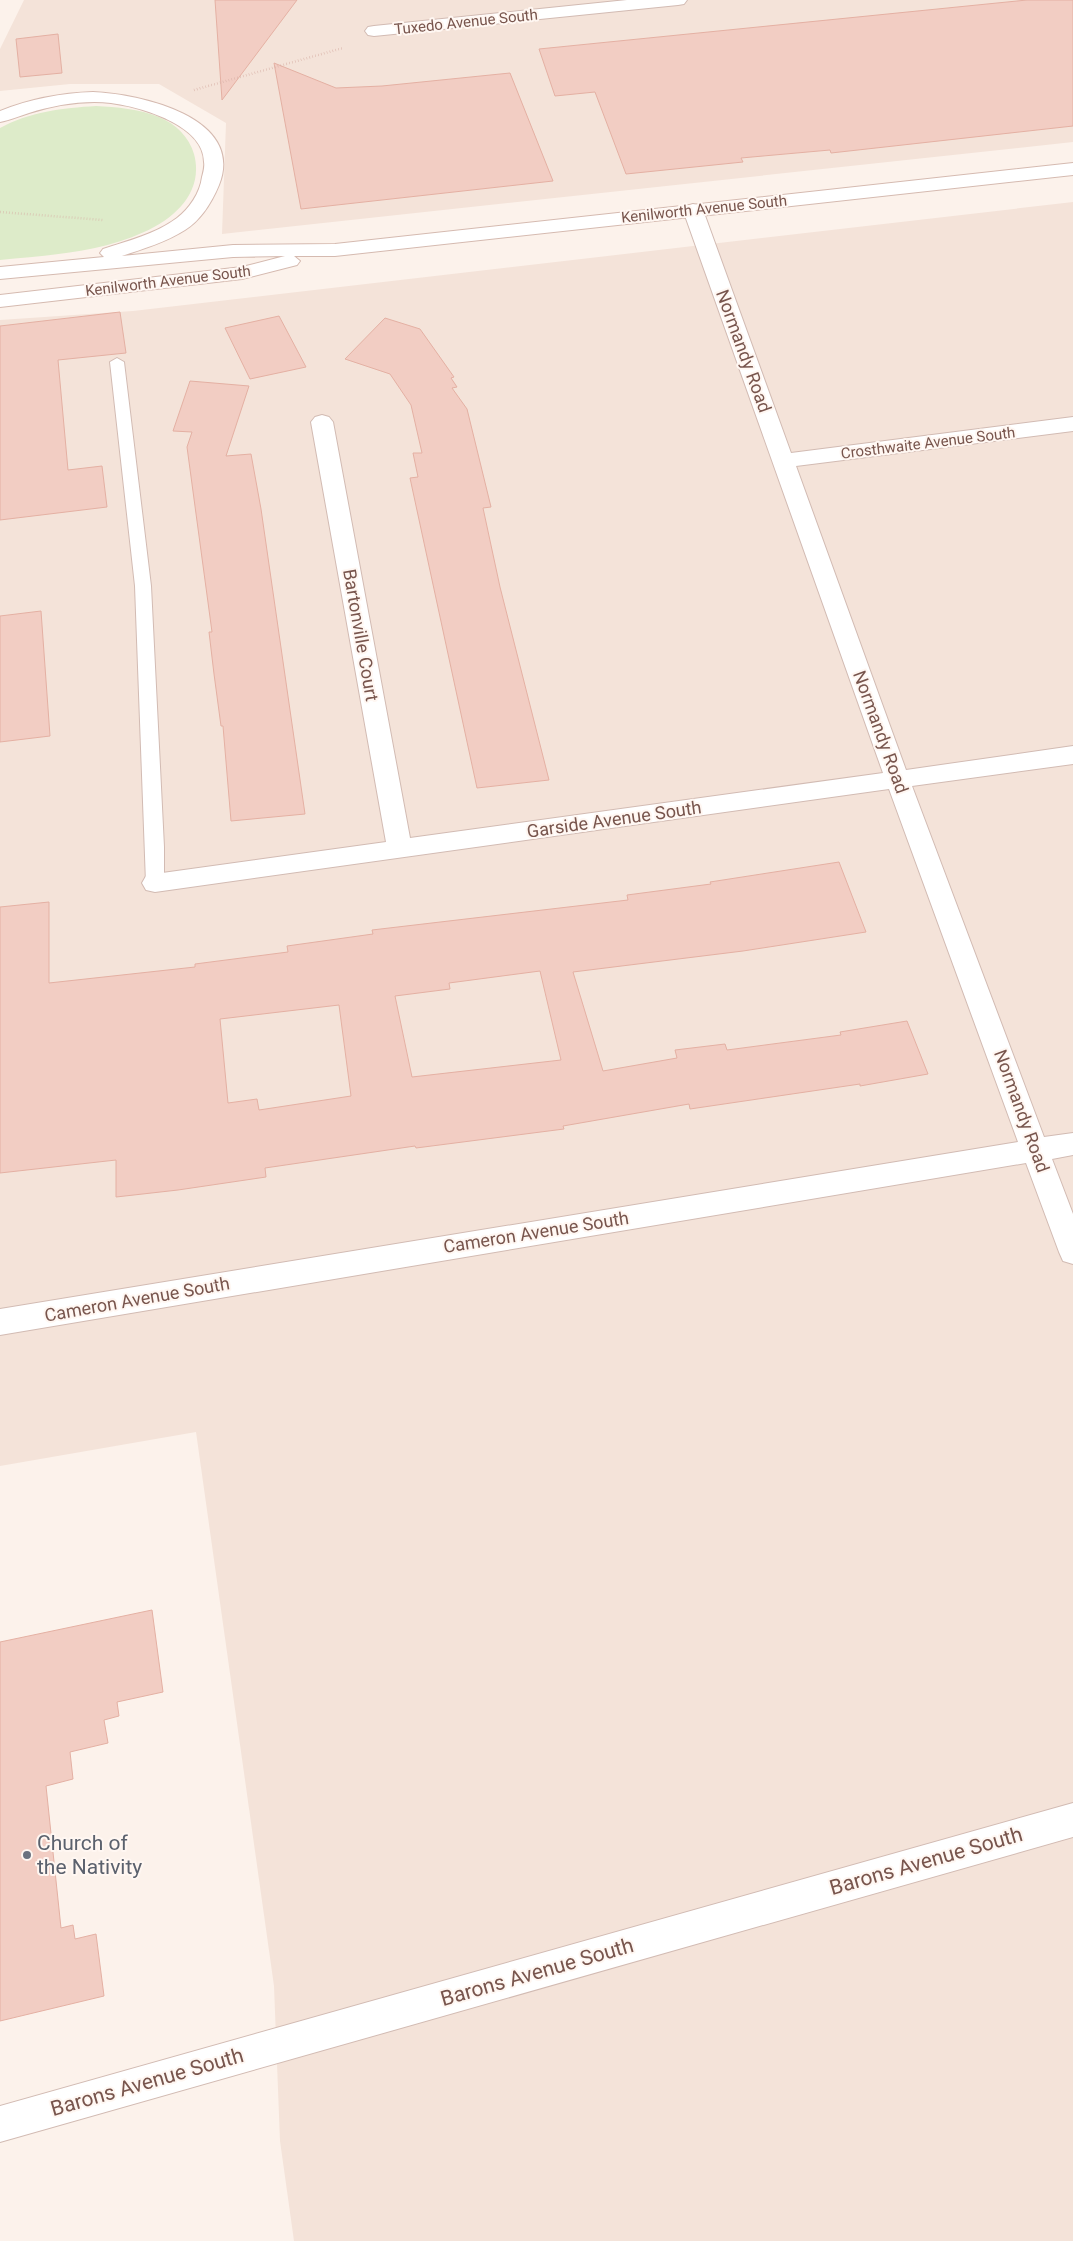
<svg xmlns="http://www.w3.org/2000/svg" width="1073" height="2241" font-family="Roboto,sans-serif">
<rect width="100%" height="100%" fill="#fcf2eb"/>
<path fill="#f4e3d9" d="M24 0H1073V142L222 234 226 123 159 84H70L0 91V49Z
M1073 202V2241H294L280 2141 274 1986 196 1432 0 1466V320L133 311Z"/>
<path fill="#ddebc9" d="M96 106C117 107 139 109 159 117 176 124 189 137 194 154 204 191 176 218 144 232 99 253 49 255 0 260V128C29 112 63 108 96 106Z"/>
<path fill="#f2cdc3" stroke="#e4b0a3" fill-rule="evenodd" d="M215 0H297L222 100Z
M1027 0H1073V126L831 153 830 150 741 158 743 162 626 174 595 92 555 96 539 49Z
M58 34 62 73 20 77 16 39Z
M274 63 336 88 382 86 510 73 553 181 301 209Z
M120 312 126 353 58 360 68 470 102 466 107 507 0 520V326Z
M279 316 306 367 250 379 225 328Z
M385 318 420 329 454 377 451 378 457 387 452 388 467 409 491 507 483 508 500 587 549 780 477 788 410 478 418 477 413 453H422L411 405 390 374 345 359Z
M190 381 249 386 226 456 251 454 261 509 305 814 231 821 223 726H221L214 674 209 632H212L187 447 192 432 173 431Z
M41 611 50 736 0 742V616Z
M839 862 866 932 743 951 573 972 603 1071 677 1058 675 1050 725 1044 727 1050 841 1035 840 1032 907 1021 928 1074 860 1086V1084L690 1109 689 1104 563 1126 564 1129 416 1148 415 1146 265 1168 266 1177 178 1190 116 1197V1160L0 1173V907L49 902V983L195 967V964L288 952 287 946 373 934 372 930 628 900 627 895 711 884 710 882ZM540 971 561 1060 412 1077 395 996 450 989 449 983ZM339 1005 351 1096 259 1110 257 1099 228 1103 220 1019Z
M152 1610 163 1692 117 1702 119 1716 104 1720 108 1743 70 1752 73 1779 46 1786 61 1928 73 1925 75 1939 96 1934 104 1996 0 2021V1642Z"/>
<g fill="none" stroke-linecap="round" stroke-linejoin="round">
<g stroke="#d2bbb3" stroke-width="2">
<path id="lane" d="M117 358 124 362 151 586 164 847V883L161 888 155 889 149 888 146 883 135 586 110 362Z"/>
</g>
<g stroke="#d2bbb3" stroke-width="2">
<path id="street" d="M627 0H687L684 4 678 5 374 36 368 35 365 31 368 27 374 26Z
M693 204 700 206 703 210 791 453 1073 417V431L796 466 906 770 1073 746V764L912 786 1044 1137 1073 1133V1155L1052 1159 1073 1214V1264L1063 1261 1059 1252 1026 1163 0 1335V1309L1018 1142 889 789 155 892 146 890 142 883 146 876 155 874 386 842 311 422 315 417 322 415 329 417 333 422 410 838 883 773 683 210 686 206Z
M1073 1803V1837L0 2142V2106Z"/>
</g>
<g stroke="#d5bab0" stroke-width="2">
<path id="secondary" d="M93 92C139 94 246 117 219 185 212 202 201 220 185 230 166 242 143 249 122 256L233 245 335 244 1073 163V175L335 256H294L300 261 297 265 242 279 0 307V295L242 267 285 256 233 257 0 279V267L104 257 100 253 103 249C127 241 156 234 177 218 189 209 200 193 202 177 203 173 205 167 204 162 204 125 141 107 111 103 84 100 55 105 29 113 19 116 10 120 0 122V111C30 99 61 93 93 92Z"/>
</g>
<path stroke="#d7afa5" stroke-width="2.5" stroke-dasharray="0.5 2.5" stroke-linecap="butt" d="M194 90 343 48
M0 212 103 220"/>
<use href="#lane" fill="#fff" fill-rule="evenodd"/>
<use href="#street" fill="#fff" fill-rule="evenodd"/>
<use href="#secondary" fill="#fff" fill-rule="evenodd"/>
</g>
<circle fill="#6b7280" stroke="#fff7f2" stroke-width="2" cx="27" cy="1855" r="5"/>
<g text-anchor="middle" dominant-baseline="central" stroke-width="4" stroke-linejoin="round" paint-order="stroke">
<g font-size="15" fill="#78554d" stroke="#fff7f2">
<text transform="translate(466 22) rotate(-6)">Tuxedo Avenue South</text>
<text transform="translate(704 209) rotate(-6)">Kenilworth Avenue South</text>
<text transform="translate(168 281) rotate(-7)">Kenilworth Avenue South</text>
<text transform="translate(928 443) rotate(-7)">Crosthwaite Avenue South</text>
</g>
<g font-size="18" fill="#78554d" stroke="#fff7f2">
<text transform="translate(744 351) rotate(70)">Normandy Road</text>
<text transform="translate(361 635) rotate(80)">Bartonville Court</text>
<text transform="translate(881 732) rotate(70)">Normandy Road</text>
<text transform="translate(614 819) rotate(-8)">Garside Avenue South</text>
<text transform="translate(1022 1111) rotate(70)">Normandy Road</text>
<text transform="translate(536 1232) rotate(-9)">Cameron Avenue South</text>
<text transform="translate(137 1299) rotate(-10)">Cameron Avenue South</text>
</g>
<g font-size="21" fill="#5b616d" stroke="#fff7f2" text-anchor="start">
<text x="37" y="1843">Church of<tspan x="37" dy="24">the Nativity</tspan></text>
</g>
<g font-size="21" fill="#78554d" stroke="#fff7f2">
<text transform="translate(926 1861) rotate(-16)">Barons Avenue South</text>
<text transform="translate(537 1972) rotate(-16)">Barons Avenue South</text>
<text transform="translate(147 2082) rotate(-16)">Barons Avenue South</text>
</g>
</g>
</svg>
